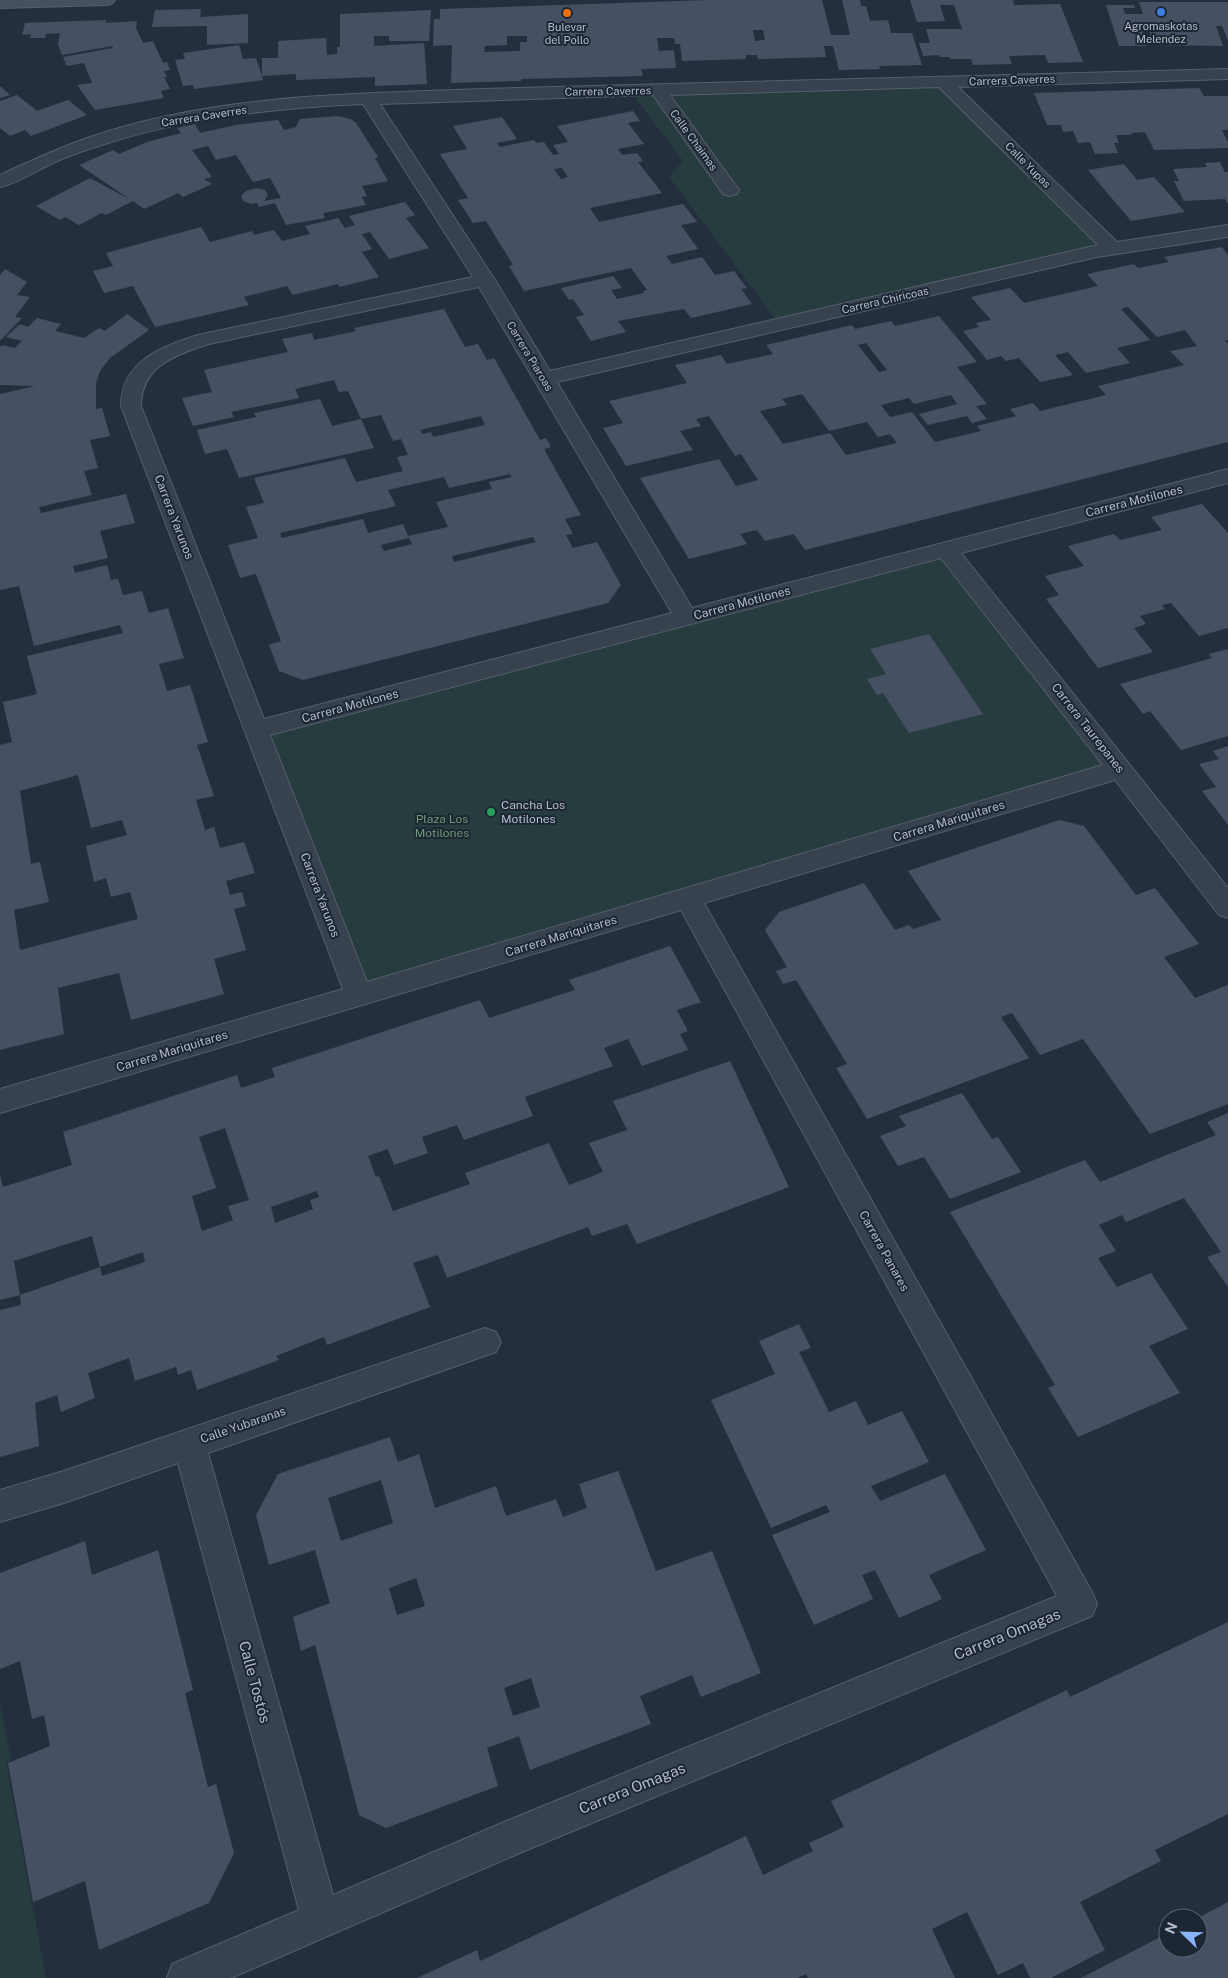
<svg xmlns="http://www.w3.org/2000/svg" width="1228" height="1978" font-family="'Public Sans',sans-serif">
<rect width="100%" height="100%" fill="#242f3e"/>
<path fill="#263c3f" d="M943 82 1112 248 780 325 669 177 683 161 630 91Z
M946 549 1121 769 359 996 256 730Z
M0 1705 11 1760 6 1763 46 1978H0Z"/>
<path fill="#455162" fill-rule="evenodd" d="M708 0H822L831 35H850L842 0H860L861 6H866L870 21 888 20 891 33H912L922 65 879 66 880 69 839 70 833 46H824L826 57 758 59 757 55H746V59L682 61 680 44H675L674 38H657L659 51 674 50 676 68 641 69 643 76 521 79V81L451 83 452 45 433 46 434 19H440V9ZM753 30H763L765 40 755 41ZM507 36H527V42H520V51L484 52 485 46 507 45Z
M910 0H1013L1014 5 1060 4 1083 62 1048 63 1045 55 1009 56 1012 64 973 65 971 59H950L949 57H940L939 55 923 56 919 43H930L926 29H962L954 5H940L945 21 917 22Z
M1139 2H1228V41L1222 26H1216L1223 46 1154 45 1149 30H1142L1147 46H1119L1106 5H1134L1135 8H1123L1125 14H1143Z
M201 9 200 17 248 14V43L207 45V26L152 27 155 10Z
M431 10 429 41H389V36H374V46L424 43 427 84 375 86V77L296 80V74L262 76 263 80 194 89 193 85 183 86 175 60 185 59 183 53 239 45 243 59 256 58 262 76V58H278V41L326 38 327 55 337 54V47H340V14Z
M106 20V23L137 21 136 28 143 43 153 41 163 63 167 62 170 70 164 71 167 77H164L170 89 161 91 164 98 95 110 77 85 92 83 84 63 67 66 63 57 113 48 112 46 62 55 58 44 60 33 46 34 45 38H30L31 34 22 35 25 23Z
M0 86 10 95 0 98Z
M1199 88 1204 96H1228V130H1222L1228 142V148L1154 150 1145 132 1131 133 1132 135H1116L1119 143H1114L1118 153 1095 154 1090 142 1078 143 1073 131 1063 132 1061 125H1047L1034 93Z
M17 95 37 111 68 100 87 115 31 136 25 130 10 136 0 128V101Z
M633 111 640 121 628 123 644 144 618 149 622 155 637 153 643 161 638 162 662 193 590 208 599 222 683 204 697 222 681 225 698 249 666 256 672 264 702 257 715 275 734 271 747 288 741 289 752 304 691 318 684 309 618 321 626 332 591 341 576 317 584 315 573 299 569 300 561 288 613 276 622 288 611 290 617 299 644 293 643 291 647 290 631 268 524 291 509 266 513 265 486 221 473 223 458 200 468 198 440 154 467 149 453 126 502 117 517 139 497 143 500 147 534 140 536 143 544 142 553 155 559 154 553 145 568 142 557 126ZM562 168 568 177 561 179 554 169Z
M337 116 351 119 356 123 378 157 375 158 388 181 362 186 367 196 362 197 366 205 323 213 325 218 286 225 275 203 259 207 257 203 252 204 243 201 241 196 246 191 257 188 265 190 268 195 264 201 281 198 270 178 253 182 236 155 216 160 208 146 192 150 212 177 204 179 212 184 183 197 178 193 144 209 133 201 106 215 102 213 79 225 65 217 60 220 36 206 90 178 131 200 79 165 113 150 119 154 147 142 181 133 177 128 195 124 200 133 236 125 278 120 284 130 296 127 300 119Z
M1220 162 1225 172H1228V204L1225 199 1184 201 1174 181H1179L1173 169 1207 167 1205 163Z
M1124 164 1137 180 1154 177 1185 212 1131 221 1088 170Z
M405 202 415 215 406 218 429 248 389 259 370 232 362 234 372 249 362 252 379 277 340 287 338 284 293 295 287 286 244 297 249 305 155 327 133 286 104 293 93 271 113 266 106 253 201 227 210 242 252 231 254 235 274 230 282 241 310 234 305 226 338 218 345 228 355 225 349 216Z
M1222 247 1228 255V340H1225L1228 344V442L805 550 794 534 765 541 757 530 740 534 747 544 689 559 640 478 719 459 736 486 758 480 741 454 735 456 709 416 696 419 701 426 680 431 693 450 626 466 603 428 623 423 609 401 687 383 675 365 721 355 727 364 773 354 766 345 852 325 855 329 891 321 895 326 939 316 977 362 957 367 987 404 976 406 987 419 972 423 967 416 928 425 919 414 957 404 951 395 914 404 909 398 881 405 890 417 912 412 935 442 981 431 977 426 1016 416 1010 409 1033 403 1040 411 1106 395 1098 386 1184 365 1170 351 1197 346 1185 330 1157 337 1128 307 1121 309 1150 340 1117 348 1130 363 1086 373 1068 352 1055 355 1073 375 1040 382 1019 358 1006 361 1001 356 987 360 963 331 979 327 976 323 991 320 971 297 1010 288 1024 303 1098 286 1087 274 1134 264 1138 268 1169 262 1164 257ZM866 343 887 370 879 372 858 345ZM802 394 829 431 867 422 878 437 890 434 897 443 846 455 830 433 783 444 760 411 787 405 782 399Z
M5 269 27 282 17 295 30 297 15 317 22 318 0 341V275Z
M444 309 465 347 478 344 487 360 494 358 540 440 546 438 551 447 544 449 581 515 565 519 573 534 566 535 573 548 597 542 621 585 608 603 303 680 279 671 269 645 281 641 256 574 240 578 228 545 258 538 246 507 264 503 254 478 345 458 356 482 403 471 397 457 408 455 401 439 393 441 381 415 361 419 348 391 339 392 334 380 295 389 299 398 231 412 234 417 193 426 182 398 212 392 204 370 288 352 282 339 312 333 314 340 356 331 354 328ZM481 416 485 425 433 437 431 432 422 434 420 430ZM510 474 512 477 489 482 492 489 436 502 448 527 408 536 403 524 368 533 363 519 282 538 280 533 396 506 388 490 444 477 449 488ZM533 537 536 542 454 562 452 556ZM409 538 412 544 384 551 381 545Z
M127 314 149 330 110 358 100 371 96 383V409L102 408 110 436 90 440 98 468 84 471 92 495 39 507 41 513 126 494 135 523 100 531 108 558 73 566 75 573 107 565 111 580 118 579 123 595 142 591 149 613 168 608 184 658 159 664 167 691 190 685 208 742 197 745 214 796 196 800 205 830 214 827 220 848 244 842 255 873 226 881 230 895 242 892 246 906 234 909 246 950 214 959 224 994 131 1020 119 973 58 988 64 1034 0 1050V745L12 742 3 702 37 694 27 656 123 633 120 625 34 646 19 586 0 590V394L35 386 0 385V347L2 345 15 348 22 341 6 337 20 324 28 327 37 318 61 324 55 331 84 338 99 328 105 331ZM78 775 91 828 122 820 127 835 86 846 94 882 106 878 111 897 130 892 138 919 20 950 14 910 49 902 40 862 31 864 20 791Z
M320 399 332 426 361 419 374 448 239 478 227 449 205 454 197 430 256 417 254 413Z
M1202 504 1228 533V628L1199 636 1171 603 1162 605 1165 609 1140 616 1146 624 1134 628 1153 652 1098 668 1046 599 1059 595 1045 576 1084 566 1068 546 1114 534 1120 540 1162 530 1151 517Z
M929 634 983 714 909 733 883 693 877 695 867 679 886 674 870 649Z
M1228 649V736L1181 750 1150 711 1143 714 1120 684 1212 658 1209 654Z
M1228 746V825L1202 791 1216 787 1199 764 1219 759 1213 751Z
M1059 820 1084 826 1136 895 1155 888 1199 944 1164 957 1195 998 1228 985V1104L1150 1134 1083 1039 1040 1055 1012 1013 1001 1017 1029 1058 867 1119 836 1068 847 1064 796 980 783 984 776 971 787 967 765 930 779 912 864 883 895 930 909 925 913 929 941 920 908 871Z
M670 946 701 1002 677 1010 688 1031 680 1034 688 1050 642 1066 628 1039 604 1048 613 1066 525 1097 533 1116 464 1140 457 1125 422 1137 428 1153 394 1165 388 1149 368 1156 376 1177 379 1176 393 1211 470 1184 465 1173 549 1143 569 1185 603 1172 589 1143 627 1130 613 1101 730 1061 789 1187 637 1244 627 1224 592 1236 588 1227 447 1278 438 1255 413 1263 430 1307 327 1345 324 1337 276 1356 279 1360 197 1390 191 1370 178 1375 176 1367 135 1381 129 1358 88 1373 95 1398 61 1412 57 1395 35 1403 39 1446 0 1457V1310L21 1305 20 1295 0 1300V1175L3 1187 72 1165 63 1132 237 1075 241 1088 275 1077 272 1068 480 1000 489 1018 575 990 569 980ZM225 1128 249 1200 228 1206 233 1220 202 1231 192 1196 216 1188 199 1137ZM317 1191 319 1197 310 1200 313 1209 275 1223 271 1207ZM92 1236 100 1267 143 1252 145 1262 102 1276 100 1267 20 1295 14 1261Z
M962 1093 992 1139 998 1137 1021 1172 950 1199 924 1157 898 1166 880 1136 906 1126 899 1116Z
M1228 1113V1287L1207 1257 1221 1252 1184 1198 1126 1222 1122 1215 1099 1225 1116 1251 1098 1258 1117 1287 1151 1273 1188 1329 1149 1346 1180 1393 1078 1437 1048 1388 1055 1385 950 1212 1085 1160 1100 1182 1216 1135 1207 1122Z
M799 1324 811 1348 799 1352 829 1412 856 1401 868 1425 902 1411 929 1462 871 1486 880 1501 945 1474 986 1550 929 1575 942 1599 899 1618 875 1570 862 1575 873 1599 814 1625 772 1535 830 1512 826 1505 771 1528 711 1400 775 1374 759 1341Z
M390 1437 398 1462 419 1454 435 1508 496 1486 506 1516 556 1499 563 1517 587 1508 579 1484 618 1471 656 1571 712 1551 761 1673 701 1697 692 1675 640 1696 651 1724 530 1770 519 1736 487 1748 498 1786 386 1828 359 1815 315 1645 301 1651 293 1617 330 1603 315 1550 269 1565 256 1515 278 1474ZM381 1480 393 1523 341 1541 328 1498ZM416 1578 425 1606 397 1615 389 1588ZM531 1678 540 1707 513 1716 504 1688Z
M85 1541 92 1575 158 1550 193 1690 185 1693 208 1787 216 1784 234 1853 209 1903 99 1950 85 1881 33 1902 8 1763 50 1746 44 1715 32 1719 20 1661 0 1669V1573Z
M1228 1622V1814L1155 1850 1161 1861 1080 1902 1105 1950 1051 1978H1030L1023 1963 998 1975 967 1912 932 1929 955 1978H808L806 1974 797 1978H417L477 1950 480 1961 746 1836 763 1875 813 1851 809 1843 844 1827 831 1801 1067 1690 1070 1697Z
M1228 1902V1978H1081L1168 1933V1948H1198V1918Z"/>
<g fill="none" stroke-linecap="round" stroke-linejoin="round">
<g stroke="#565f6c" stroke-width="2">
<path id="minor" d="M1228 69V79L958 87 1117 242 1228 225V237L1097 257 557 382 692 608 1228 469V483L961 553 1228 888V918L1219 915 1115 780 704 903 1092 1592 1097 1604 1092 1616 522 1852 231 1978H167L172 1964 299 1910 178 1463 67 1502 0 1522V1490L67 1470 485 1328 496 1332 501 1342 496 1352 208 1453 333 1895 509 1820 1057 1596 681 910 0 1113V1089L343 989 121 406C121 362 162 346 198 335L473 277 363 104C277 108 188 117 105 144 88 149 71 155 55 162 37 170 19 183 0 187V175C30 161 59 148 90 137 215 94 353 94 483 89ZM939 87 1098 245 550 371 495 280 380 104 653 95 723 194 730 196 737 194 739 190 670 95ZM479 287 672 613 264 719 141 406C141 366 177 354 209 344ZM941 558 1103 765 367 982 270 735Z"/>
</g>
<g stroke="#565f6c" stroke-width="2">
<path id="secondary" d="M0 0H115L113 3 107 5 0 8Z"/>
</g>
<use href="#minor" fill="#38414e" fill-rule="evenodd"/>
<use href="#secondary" fill="#465061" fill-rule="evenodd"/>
</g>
<circle fill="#3f7fe0" stroke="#1d2633" stroke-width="2" cx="1161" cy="12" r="5"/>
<circle fill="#e8710a" stroke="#1d2633" stroke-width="2" cx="567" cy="13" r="5"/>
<circle fill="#2e9e5b" stroke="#1d2633" stroke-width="2" cx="491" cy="812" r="5"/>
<g text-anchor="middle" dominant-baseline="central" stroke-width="4" stroke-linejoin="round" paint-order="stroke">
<g font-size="11" fill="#b4bcc9" stroke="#1d2633">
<text x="1161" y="26">Agromaskotas<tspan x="1161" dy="13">Melendez</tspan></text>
<text x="567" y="27">Bulevar<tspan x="567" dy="13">del Pollo</tspan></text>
</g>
<g font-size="11" fill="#b4bcc9" stroke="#1d2633">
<text transform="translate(1012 80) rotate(-2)">Carrera Caverres</text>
<text transform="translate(608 91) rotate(-1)">Carrera Caverres</text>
<text transform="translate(204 116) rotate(-9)">Carrera Caverres</text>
<text transform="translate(694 140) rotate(54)">Calle Chaimas</text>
<text transform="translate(1028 165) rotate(45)">Calle Yupas</text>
<text transform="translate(885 300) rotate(-13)">Carrera Chiricoas</text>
<text transform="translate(530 356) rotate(59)">Carrera Piaroas</text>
</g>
<g font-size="12" fill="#b4bcc9" stroke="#1d2633">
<text transform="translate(1134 501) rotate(-14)">Carrera Motilones</text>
<text transform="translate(174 517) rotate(69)">Carrera Yarunos</text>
<text transform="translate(742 603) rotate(-15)">Carrera Motilones</text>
<text transform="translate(350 706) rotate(-15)">Carrera Motilones</text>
<text transform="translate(1088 728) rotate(52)">Carrera Taurepanes</text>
<text transform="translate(949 821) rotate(-17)">Carrera Mariquitares</text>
<text transform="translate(320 895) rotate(69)">Carrera Yarunos</text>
<text transform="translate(561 936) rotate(-17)">Carrera Mariquitares</text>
<text transform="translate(172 1051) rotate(-17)">Carrera Mariquitares</text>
<text transform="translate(884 1251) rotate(61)">Carrera Panares</text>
<text transform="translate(243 1425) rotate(-19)">Calle Yubaranas</text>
</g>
<g font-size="12" fill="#b4bcc9" stroke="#1d2633" text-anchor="start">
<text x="501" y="805">Cancha Los<tspan x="501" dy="14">Motilones</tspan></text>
</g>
<g font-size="12" fill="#6b9a76" stroke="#1d2633">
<text x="442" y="819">Plaza Los<tspan x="442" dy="14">Motilones</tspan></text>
</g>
<g font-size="15" fill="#b4bcc9" stroke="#1d2633">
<text transform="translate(1007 1634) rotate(-22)">Carrera Omagas</text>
<text transform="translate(255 1682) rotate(75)">Calle Tostós</text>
<text transform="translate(632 1788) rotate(-22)">Carrera Omagas</text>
</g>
</g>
<g transform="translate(1183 1933) rotate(293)"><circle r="24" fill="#1d2633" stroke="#59626f"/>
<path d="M0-4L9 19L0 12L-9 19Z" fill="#8ab4f8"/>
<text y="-8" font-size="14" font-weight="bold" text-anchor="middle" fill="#b4bcc9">N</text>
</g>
</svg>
